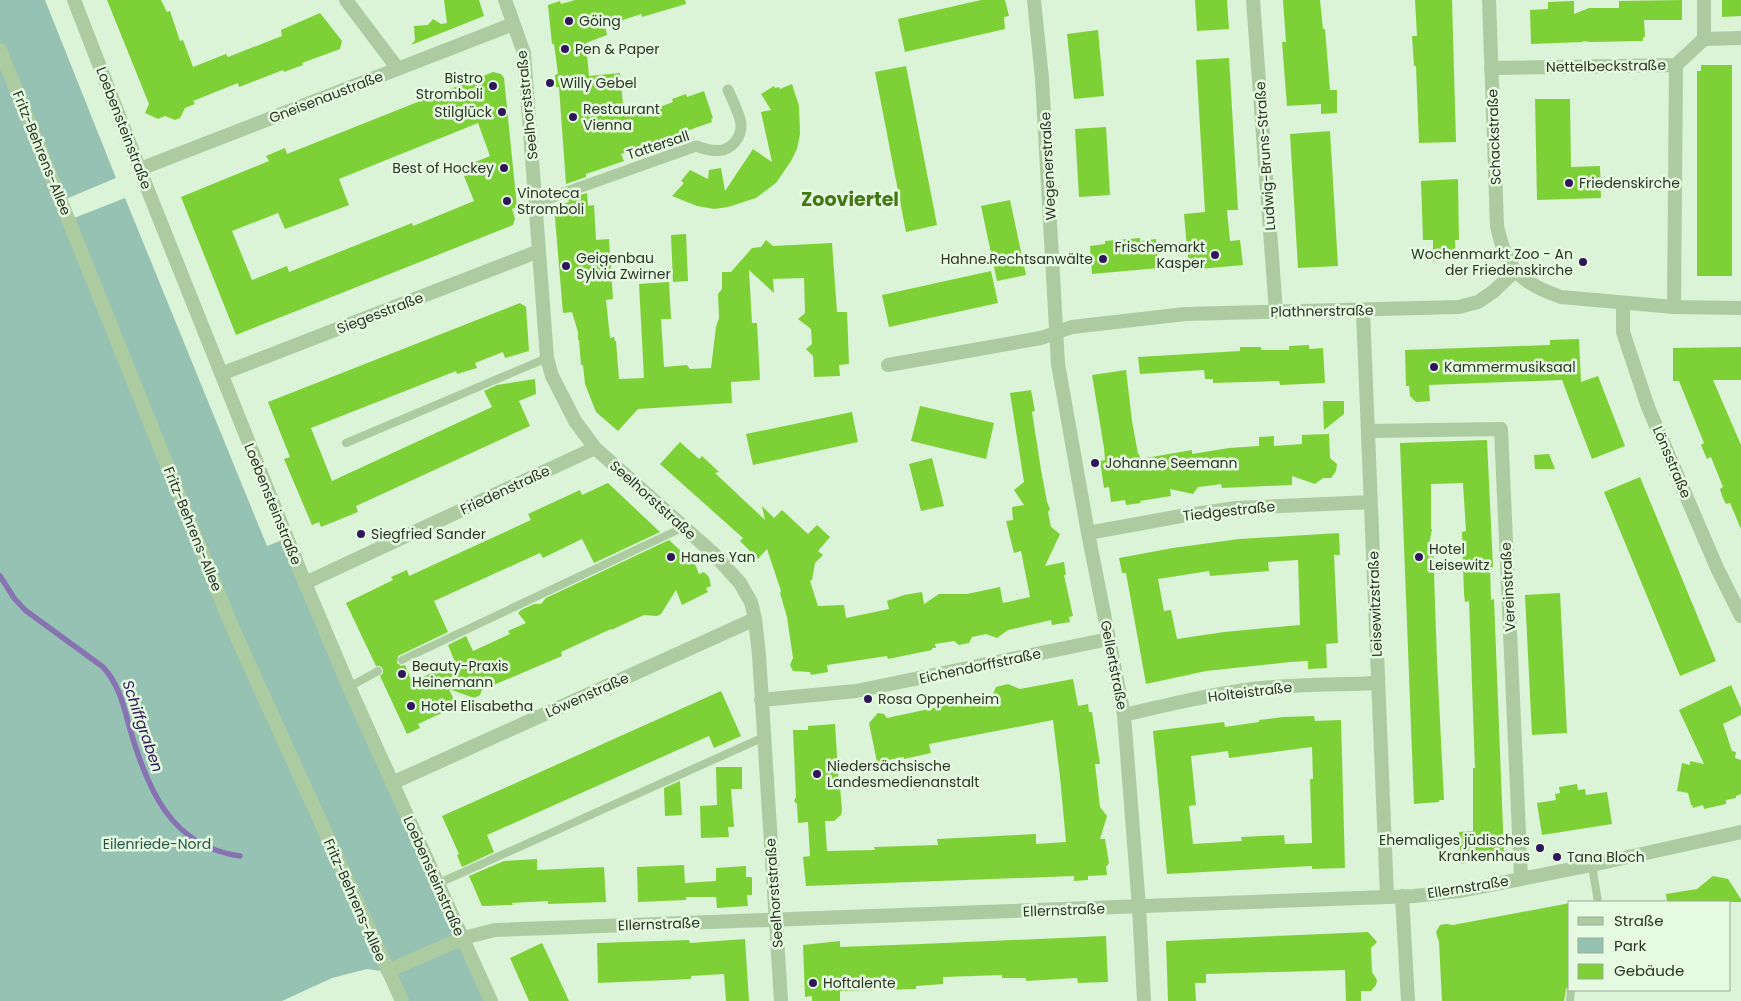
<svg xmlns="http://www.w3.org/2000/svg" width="1741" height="1001" font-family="Poppins,sans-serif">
<rect width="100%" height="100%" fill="#dbf3d6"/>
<path fill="#95c2b2" d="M0 0H45L116 178 61 201 69 220 125 198 267 546 287 538 491 1001H402L388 972 367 969 332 978 282 1001H0Z"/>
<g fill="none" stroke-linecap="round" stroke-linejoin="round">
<path stroke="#8873b2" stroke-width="5.5" d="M0 576 14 598 25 610 103 667C119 684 124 707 130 729 147 788 171 847 240 856"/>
</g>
<path fill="#7ed037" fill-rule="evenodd" d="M107 0H161L167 12 170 11 180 41 183 40 193 67 226 54 228 57 282 36 281 30 320 13 342 41 340 49 302 63 303 65 284 72 283 70 239 87 238 83 193 101 195 104 185 108 180 118 175 120 165 116 158 119 145 113 149 104Z
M444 0H479L484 16 411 45 415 40 414 26 428 25 433 19 441 24 447 23Z
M575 0H685L686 4 642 17 641 14 605 26 607 35 586 43 589 76 620 73 624 116 640 110 642 113 657 108 673 102 672 99 686 94 687 97 704 91 713 118 711 119 712 122 621 154 624 161 586 174V177L566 184 559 87H556L555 75 558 74 554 44H552L548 5 560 1 561 4Z
M981 0H1005L1009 16 1004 17 1005 29 905 52 898 19Z
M1195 0H1227L1229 29 1197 31Z
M1283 0H1320L1323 29H1325L1330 90H1337V113L1321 114V104L1287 106 1282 42H1286Z
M1415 0H1452L1456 142 1419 143 1416 66H1414L1412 36H1417Z
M1682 0V20H1644L1645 37H1643V41L1590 42 1583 41V42L1531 44 1530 10 1548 9V2L1574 1V14L1589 8H1619V1Z
M1722 0H1741V16L1722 17Z
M1098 30 1104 96 1074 99 1067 34Z
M1229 58 1238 210H1227L1230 241 1240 240 1243 265 1189 270 1184 214 1205 212 1196 60Z
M1701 65H1732V276H1697V71H1701Z
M906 66 937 225 906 232 875 72Z
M493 72 501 74 504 78 517 207 512 209 515 219 513 225 236 335 181 197 269 161 266 156 285 148 287 154ZM478 123 490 156 468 165 471 174 464 176 474 201 413 226 412 223 289 272 287 266 252 280 232 231 278 213 285 229 349 205 339 179Z
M792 84 799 106 800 134 797 149 791 161 776 183 756 198 728 207 714 209 697 206 672 196 684 183 681 181 690 170 708 179 709 170 721 168 725 191 753 149 772 162 761 112 771 110 761 94 774 86 775 88 779 87 780 89Z
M1535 99H1570L1571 167 1600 166 1601 198 1537 200Z
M1106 127 1110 195 1079 197 1075 129Z
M1330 131 1338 266 1298 268 1290 134Z
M1458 179 1459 240H1455L1456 260 1433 261V240H1423L1421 181Z
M587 193 588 206 594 205 596 240 609 239 613 299 606 300 610 338 614 337 615 341H616L619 379 644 378 639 284 669 282 671 319H661L664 367 687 365 690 369 711 368 716 327 719 318 718 294 722 289V272H731L752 248 761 247 766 240 773 246 832 243 837 312H847L849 364 839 365 840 376 814 377 813 356 806 349 812 344 811 329 798 319 805 313 804 278 773 279 774 293 749 270 752 323H757L760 380 731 382 732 403 638 409 618 431 596 412 585 384 583 365H581L579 340H578V332L572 312 563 313 554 206 569 202 568 199Z
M1010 200 1026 275 997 281 981 206Z
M686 234 688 281 673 282 671 235Z
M1140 238V241L1156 239 1159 268 1092 274 1090 246 1105 244V241Z
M991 271 998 303 889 327 882 295Z
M520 303 526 307 529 351 505 358 503 352 475 363 477 368 457 374 456 371 311 428 332 481 492 407 484 391 497 385 535 379 536 394 519 401 530 426 356 506 358 512 321 527 319 522 312 525 284 459 290 457 268 402Z
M1579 339 1581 382 1598 376 1625 446 1592 459 1562 380 1429 385 1430 401 1416 402 1410 396 1409 386H1406L1405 350 1550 345V340Z
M1309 345V349L1323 348 1325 383 1280 385 1279 381 1213 383V379H1205L1204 370 1140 374 1138 357 1240 351V347H1261V350H1289V346Z
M1741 347V380H1713L1741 445V529L1730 503 1726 504 1722 496 1720 489 1723 487 1711 457 1707 459 1701 445 1704 443 1679 381H1673V348Z
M1126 370 1132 421 1138 454H1139L1140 459 1192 450V454L1229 448 1259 446V437L1274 436V446L1302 444V435L1329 434 1330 458 1337 464 1336 471 1331 478H1323L1315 484 1292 476V485L1222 488 1221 484 1207 486 1198 487 1193 494 1170 489 1171 496 1140 501 1141 503 1126 505 1125 500 1111 502 1109 487 1104 488 1100 461 1105 460 1104 448 1092 375Z
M1031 390 1035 411 1032 412 1041 470 1047 502 1050 509 1048 512 1051 527 1060 534 1045 566 1064 562 1066 575H1064L1073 616 1069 617 1070 622 1052 625 1051 620 1008 630 997 638 986 634 972 637 969 643 959 645 954 641 935 644 936 648H932V650L888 659 887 656 827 665 828 672 811 675 810 672 793 671 790 665 793 658 787 617 780 593 781 591 767 549 758 559 740 541 743 538 660 464 680 442 699 459 702 456 719 472 715 473 765 520 762 506 774 518 782 510 808 534 817 525 830 537 818 551 823 555 815 563 812 580 810 581 818 606 844 605 846 618 889 609 887 601 904 595 922 592 924 604 939 594H967L1000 587 1003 603 1030 597 1021 551 1014 553 1006 521 1013 520 1012 507 1024 505 1014 490 1024 482 1010 393Z
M1323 401H1344V414L1324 430Z
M920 406 994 423 986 459 911 441Z
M852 412 858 442 753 465 746 434Z
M1487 440 1493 567H1490L1491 600 1494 599 1504 854 1486 855 1485 860 1461 864 1459 832 1473 831V768H1475L1469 601 1465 602 1464 594 1462 532 1466 531 1463 483 1431 484V529H1432L1429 545H1433L1437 661 1444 800H1439V802L1414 804 1400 443Z
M1549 454 1555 469H1535L1534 455Z
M932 458 944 506 921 511 909 464Z
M1640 477 1716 661 1680 676 1604 492Z
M608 483 660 532 594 563 582 539 543 558 540 553 434 601 448 632 398 656 397 663 401 666 405 665 412 682 455 662 448 645 466 636 473 651 510 634 508 631 526 623 518 613 521 610 534 604H541L546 598 669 540 695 564 699 574 704 572 709 577 711 586 706 588 708 592 682 605 676 590 661 614 657 616 644 615 611 630V629L561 652 562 656 482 690 480 695 474 698 449 689 457 706 418 724 420 728 407 734 380 676 383 673V669L380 666H376L346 603 393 580 391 577 407 570 409 576 531 520 528 514 580 490 582 495Z
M1339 533 1340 555H1334L1338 643 1326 644 1327 668 1308 669V661L1290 662 1206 671 1146 684 1126 573H1122L1119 558 1173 548 1239 539ZM1298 560 1300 625 1224 632 1177 639 1171 610 1164 611 1158 579 1209 571 1210 576 1269 571 1268 562Z
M1560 593 1567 733 1532 735 1525 595Z
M1073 679 1078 706 1088 704 1089 712H1092L1100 764H1095L1100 807 1107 816 1100 839H1105L1109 863 1106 867 1107 875 1088 876V880L1074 881V876L806 886 803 857 810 856 808 822 798 823 797 804 794 801 796 797 793 730H808V726L835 724 839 787H840L842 810 841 815 834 821H825L827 851 875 850 874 847 938 845 937 839 1036 834V844L1066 842 1060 777 1053 720 929 744 931 753 904 759V757L877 762 869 723 878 713 884 714 887 718 938 707 945 700H948L962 702 966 698 974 699 992 696 996 687 1008 684 1020 689Z
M1731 685 1741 708V715L1723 724 1732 751 1736 752 1735 758 1741 760V794L1736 796V798L1726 800V804L1704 809 1703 805 1693 808 1692 805H1691L1688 793 1677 791 1682 763 1690 765V761L1704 764 1679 710Z
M721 691 741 736 714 748 709 736 487 835 494 852 462 867 457 855 459 854 442 816Z
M1314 716 1315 721 1341 720 1345 868 1312 869V866L1167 874 1153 731 1224 722 1225 727 1259 722V720L1283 717ZM1312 747 1313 779H1310L1312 843 1285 844 1284 835 1241 837 1242 841 1193 844 1189 806 1196 805 1191 756 1228 751 1229 758Z
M716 767H742V789H731L734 827H728L729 837 701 838 700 806 717 805Z
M680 781 682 815 665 816 664 788Z
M1577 784 1578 790 1585 789 1586 795 1607 792 1612 824 1542 835 1537 803 1556 800 1555 794 1560 793 1559 787Z
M537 859V870L604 867 606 902 548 904V901L512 903 513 905 482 906 469 876 504 861Z
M684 865 685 883 716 881V868L746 866V877H752V895H747L748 906 717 908 716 897H686V900L638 902 637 867Z
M1713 876 1728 879 1741 899V902H1667L1666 894 1697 889Z
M1570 903V985L1566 989 1564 1001H1442L1439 942 1436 932 1440 925 1446 924 1453 925Z
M1368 932 1377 942 1371 948 1372 972 1377 980 1376 985 1371 991H1361V1001H1346L1345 970 1206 974V983H1195L1196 1001H1168L1166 941Z
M1106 936 1108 982 1078 983 1077 978 1026 981V978H1002V975L943 977V984L916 986V989L840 991V1001H812V996L805 997 803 945 840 941V947L921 944Z
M745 939 749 1001H726L724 974 691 976V979L598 983 597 943 689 940 690 943Z
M542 943 564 990 569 1001H529L510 958Z"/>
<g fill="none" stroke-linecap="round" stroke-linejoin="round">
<path stroke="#accba1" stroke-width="8" d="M346 443 547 358
M402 660 684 527
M349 687 378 671
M1592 865 1598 902
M437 884 764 737
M1570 1001 1571 990"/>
<path stroke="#accba1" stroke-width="11" d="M536 203 696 146C704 149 714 152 723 150 736 146 744 132 740 119 737 109 732 99 728 90"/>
<path stroke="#accba1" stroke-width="14" d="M74 0 147 188 305 583 349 687 491 1001
M346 0 398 69
M505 0 524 53 547 358 552 376 575 421 595 448 714 554 740 583 751 602 755 619 759 655 781 1001
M1034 0 1042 79 1058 364 1088 533 1124 715 1139 907 1144 1001
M1253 0 1276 312
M1704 0V39
M1491 68 1676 65 1704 39 1741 38
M140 169 513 24
M1623 303V332L1648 407 1717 568 1741 616
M1674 307 1676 65
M1363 311 1387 897
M888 365 1041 338 1072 327 1185 314 1459 307 1478 302 1494 291 1515 271
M221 374 539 251
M1368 431 1501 429 1521 878
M1088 533 1181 516 1236 508 1371 502
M305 583 595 448
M761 700 856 691 1109 639
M1124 715C1166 705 1208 695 1252 689 1294 684 1336 685 1378 683
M392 783 755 619
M1402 896 1408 1001
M388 971 463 938 495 930 1414 896 1460 891 1592 865 1741 832"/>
<path stroke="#accba1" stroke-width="14" d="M1489 0 1497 226C1506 269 1520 283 1561 297L1674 307 1741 308
M0 50 233 629 402 1001"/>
</g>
<g fill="#2f1759" stroke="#e6fae2" stroke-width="2">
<circle cx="569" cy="21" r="5"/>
<circle cx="565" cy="49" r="5"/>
<circle cx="550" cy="83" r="5"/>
<circle cx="493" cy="86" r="5"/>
<circle cx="502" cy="112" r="5"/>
<circle cx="573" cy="117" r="5"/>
<circle cx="504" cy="168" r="5"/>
<circle cx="1569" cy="183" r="5"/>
<circle cx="507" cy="201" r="5"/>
<circle cx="1215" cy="255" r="5"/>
<circle cx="1103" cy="259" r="5"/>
<circle cx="1583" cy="262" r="5"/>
<circle cx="566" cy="266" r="5"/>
<circle cx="1434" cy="367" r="5"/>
<circle cx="1095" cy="463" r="5"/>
<circle cx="361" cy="534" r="5"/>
<circle cx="671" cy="557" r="5"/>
<circle cx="1419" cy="557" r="5"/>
<circle cx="402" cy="674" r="5"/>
<circle cx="868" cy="699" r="5"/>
<circle cx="411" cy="706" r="5"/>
<circle cx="817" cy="774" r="5"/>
<circle cx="1540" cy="848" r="5"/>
<circle cx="1557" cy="857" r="5"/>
<circle cx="813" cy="983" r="5"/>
</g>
<g text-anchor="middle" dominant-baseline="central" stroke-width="5" stroke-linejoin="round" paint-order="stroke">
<g font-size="14" fill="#2b3525" stroke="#e6fae2" text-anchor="start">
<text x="579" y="21">Göing</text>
<text x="575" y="49">Pen &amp; Paper</text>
<text x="483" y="78" text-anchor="end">Bistro<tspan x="483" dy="16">Stromboli</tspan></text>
<text x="560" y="83">Willy Gebel</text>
<text x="583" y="109">Restaurant<tspan x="583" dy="16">Vienna</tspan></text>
<text x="492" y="112" text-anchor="end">Stilglück</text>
<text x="494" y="168" text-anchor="end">Best of Hockey</text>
<text x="1579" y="183">Friedenskirche</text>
<text x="517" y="193">Vinoteca<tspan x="517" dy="16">Stromboli</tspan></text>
<text x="1205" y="247" text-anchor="end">Frischemarkt<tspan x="1205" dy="16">Kasper</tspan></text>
<text x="1573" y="254" text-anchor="end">Wochenmarkt Zoo - An<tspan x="1573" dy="16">der Friedenskirche</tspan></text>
<text x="576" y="258">Geigenbau<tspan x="576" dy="16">Sylvia Zwirner</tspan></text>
<text x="1093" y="259" text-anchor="end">Hahne.Rechtsanwälte</text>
<text x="1444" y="367">Kammermusiksaal</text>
<text x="1105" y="463">Johanne Seemann</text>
<text x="371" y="534">Siegfried Sander</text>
<text x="1429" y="549">Hotel<tspan x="1429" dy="16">Leisewitz</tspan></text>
<text x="681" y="557">Hanes Yan</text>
<text x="412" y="666">Beauty-Praxis<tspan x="412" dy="16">Heinemann</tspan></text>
<text x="878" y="699">Rosa Oppenheim</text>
<text x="421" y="706">Hotel Elisabetha</text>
<text x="827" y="766">Niedersächsische<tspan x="827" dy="16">Landesmedienanstalt</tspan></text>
<text x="1530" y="840" text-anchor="end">Ehemaliges jüdisches<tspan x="1530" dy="16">Krankenhaus</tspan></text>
<text x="1567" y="857">Tana Bloch</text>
<text x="823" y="983">Hoftalente</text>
</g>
<g font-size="14" fill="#2b3525" stroke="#e6fae2">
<text transform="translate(1606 66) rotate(-1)">Nettelbeckstraße</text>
<text transform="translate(326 97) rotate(-21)">Gneisenaustraße</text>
<text transform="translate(527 105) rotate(-96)">Seelhorststraße</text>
<text transform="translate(124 128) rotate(69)">Loebensteinstraße</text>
<text transform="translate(1494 137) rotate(-92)">Schackstraße</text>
<text transform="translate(658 145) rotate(-18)">Tattersall</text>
<text transform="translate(42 153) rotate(68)">Fritz-Behrens-Allee</text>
<text transform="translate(1265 156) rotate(-94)">Ludwig-Bruns-Straße</text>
<text transform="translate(1048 166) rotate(-93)">Wegenerstraße</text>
<text transform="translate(1322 311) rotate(-1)">Plathnerstraße</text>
<text transform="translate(380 313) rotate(-21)">Siegesstraße</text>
<text transform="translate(1672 462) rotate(67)">Lönsstraße</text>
<text transform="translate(505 490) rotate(-25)">Friedenstraße</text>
<text transform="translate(653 500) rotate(42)">Seelhorststraße</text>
<text transform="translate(273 504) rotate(68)">Loebensteinstraße</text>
<text transform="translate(1229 511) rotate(-6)">Tiedgestraße</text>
<text transform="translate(193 529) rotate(68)">Fritz-Behrens-Allee</text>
<text transform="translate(1508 587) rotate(-93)">Vereinstraße</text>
<text transform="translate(1375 604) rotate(-92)">Leisewitzstraße</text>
<text transform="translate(1114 665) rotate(79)">Gellertstraße</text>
<text transform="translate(980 666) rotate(-12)">Eichendorffstraße</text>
<text transform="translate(1250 692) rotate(-7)">Holteistraße</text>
<text transform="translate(587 695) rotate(-24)">Löwenstraße</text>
<text transform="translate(434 876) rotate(66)">Loebensteinstraße</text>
<text transform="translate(1468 887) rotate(-9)">Ellernstraße</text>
<text transform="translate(774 893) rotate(-94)">Seelhorststraße</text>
<text transform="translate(355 900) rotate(66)">Fritz-Behrens-Allee</text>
<text transform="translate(1064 910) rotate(-2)">Ellernstraße</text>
<text transform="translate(659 924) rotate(-2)">Ellernstraße</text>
</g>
<g font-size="14" fill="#265545" stroke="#e6fae2">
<text x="157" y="844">Eilenriede-Nord</text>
</g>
<g font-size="15" font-style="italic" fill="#2f1759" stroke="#e6fae2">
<text transform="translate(143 726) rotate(71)">Schiffgraben</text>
</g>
<g font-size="19" font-weight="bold" fill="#447817" stroke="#e6fae2">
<text x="850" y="199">Zooviertel</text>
</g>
</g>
<rect x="1568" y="901" width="162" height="90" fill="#e6fae2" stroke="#9bab96"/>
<rect x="1578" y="917" width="25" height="8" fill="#accba1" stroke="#9bab96"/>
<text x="1614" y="926" font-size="15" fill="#2b3525">Straße</text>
<rect x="1578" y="938" width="25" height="15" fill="#95c2b2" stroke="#9bab96"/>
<text x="1614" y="951" font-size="15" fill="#2b3525">Park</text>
<rect x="1578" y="964" width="25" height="15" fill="#7ed037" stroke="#9bab96"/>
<text x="1614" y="976" font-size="15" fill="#2b3525">Gebäude</text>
</svg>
